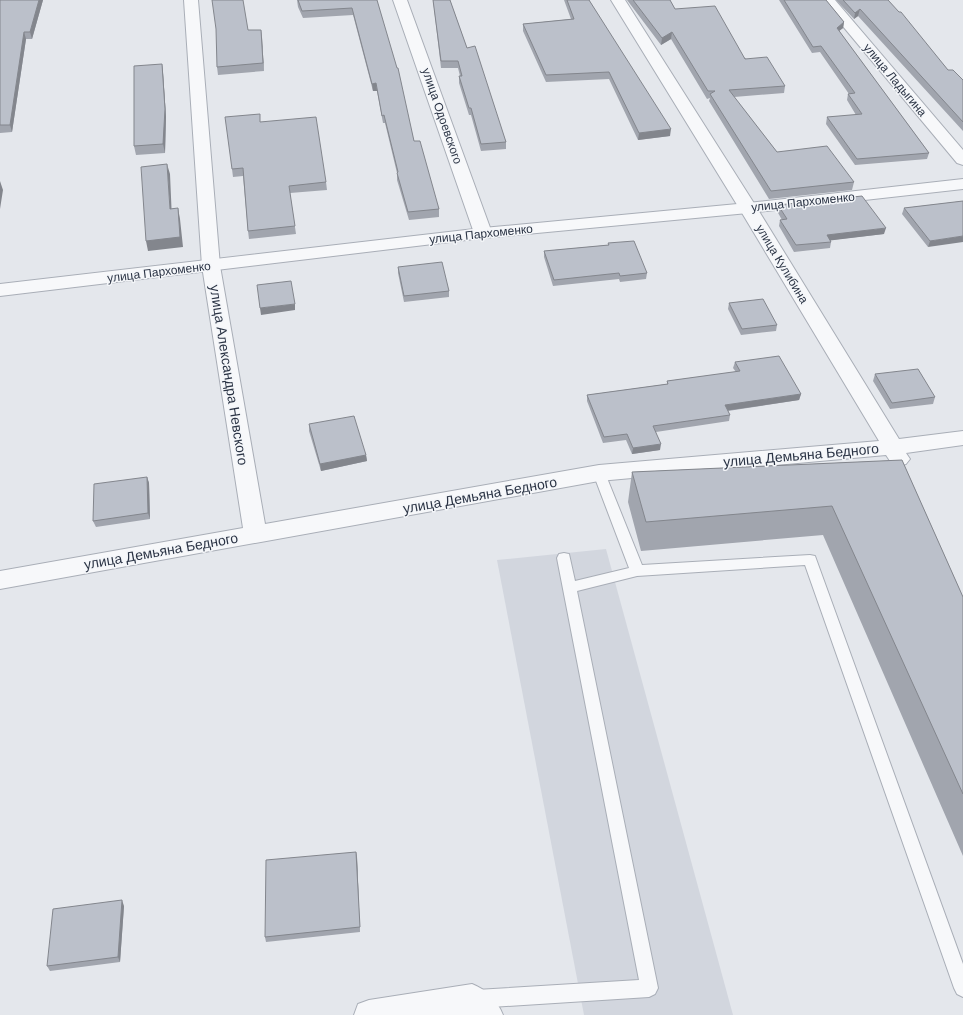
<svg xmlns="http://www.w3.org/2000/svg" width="963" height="1015" font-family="'DM Sans',sans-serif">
<rect width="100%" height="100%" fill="#e4e7ec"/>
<path fill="#d2d6de" d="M606 549 733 1015H584L497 560Z"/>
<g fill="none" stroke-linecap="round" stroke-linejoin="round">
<g stroke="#a9aeb7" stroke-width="2">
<path id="service" d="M599 468 603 470 605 473 642 565 810 555 815 556 963 964V997L957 994 954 988 805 565 637 576 577 591 658 988 655 994 649 997 476 1008 470 1005 467 999 470 993 476 990 639 980 557 558 559 554 564 553 569 554 575 581 629 568 593 473 595 470Z"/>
</g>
<g stroke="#a9aeb7" stroke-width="2">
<path id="minor" d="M184 0H198L220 266 265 524 599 465 879 441 739 208 611 0H625L757 208 899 439 963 431V445L906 453 910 459 906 464 899 466 892 464 886 455 599 481 0 589V571L243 528 202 266Z
M393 0H407L492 233 489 237 483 238 477 237 474 233Z
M821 0H835L963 150V165L957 163Z
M472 984C487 990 497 1000 503 1015H354L358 1004 369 1000Z"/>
</g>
<g stroke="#a9aeb7" stroke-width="2">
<path id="tertiary" d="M963 179V189L748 213 483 238 0 296V284L483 228 748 203Z"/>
</g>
<use href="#service" fill="#f7f8fa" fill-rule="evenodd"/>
<use href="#minor" fill="#f7f8fa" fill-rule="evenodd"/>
<use href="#tertiary" fill="#f7f8fa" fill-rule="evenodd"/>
</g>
<path fill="#a1a5ae" d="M0 0H43L32 39H26L12 132 0 133Z
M297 0H377L414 141 439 209V217L409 220 397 180V173L385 123H383L377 91H373L353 15 303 18 298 7Z
M433 0H450L467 48 506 142V149L481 151 471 115H469L459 83V76H460L458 68H441Z
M564 0H589L670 136 638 140 609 79 546 82 523 31V24L571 19Z
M627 0H670L675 9 785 86 784 93 734 97 777 152 854 182 852 190 769 199 709 101 710 98 707 99 671 39 661 45Z
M779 0H826L844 22 843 28 839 31 929 153 927 159 855 165 826 124 827 117 856 115 847 100 848 94H849L820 52 812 53Z
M836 0H888L948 70 963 80V131L858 16 854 19Z
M248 30H261L264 71 218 75 217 67Z
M162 64 163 73 166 117 165 153 136 155 134 146Z
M261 122 326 182 327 190 290 193 296 234 249 239 248 231 243 176 233 177 232 169Z
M963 201 928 247 902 214 904 208Z
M778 205 884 234 831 240V242L830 248 794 252 779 226 780 220H782L777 211Z
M608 243 647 273 646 279 620 282 619 279 553 286 544 257V251L608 245Z
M398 267 449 291V297L404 302 398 273Z
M729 303 777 325 776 331 741 335 728 309Z
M735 362 801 394 799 400 728 411 730 415 729 421 656 432 660 450 632 454 626 440 603 443 587 401V395L667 384V381L736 372 733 368Z
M875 374 935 397 933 404 890 409 873 381Z
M309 424 366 455 367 461 321 471 309 431Z
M902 460 963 597V856L823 535 641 551 628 502 632 472Z
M147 477 149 483 150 519 96 527 93 521Z
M356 852 357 857 360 932 266 942 265 937Z
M124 906 120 962 50 971 47 966Z"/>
<path fill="#83868d" d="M39 0H43L32 39 30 32Z
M860 9 858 16 854 19 855 13Z
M844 22 843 28 835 34 837 28Z
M261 30 262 37 264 71 263 63Z
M24 32 26 39 12 132 10 125Z
M672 32 671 39 661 45 662 38Z
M162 64 163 73 166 117 165 153 163 144Z
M376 83 377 91H373L372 84Z
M671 129 670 136 638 140 639 133Z
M167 164 170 174 172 220 170 209Z
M0 181 3 190 0 209Z
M178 208 180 219 183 247 148 251 146 241Z
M886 228 884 234 826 241 827 235Z
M963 236V242L928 247 930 241Z
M295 304V310L261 315 260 308Z
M801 394 799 400 724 411 725 405Z
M661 444 660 450 632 454 633 448Z
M366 455 367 461 321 471 320 464Z
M147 477 149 483 150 519 148 513Z
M356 852 357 857 360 932V927Z
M122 900 124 906 120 962 118 957Z"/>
<path fill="#bbc0ca" stroke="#83868d" d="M0 0H39L30 32H24L10 125H0Z
M212 0H243L248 30H261L263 63 217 67 216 29Z
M298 0H377L397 68H398L414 141H420L439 209 408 212 397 173 398 172 384 115 382 116 376 83 372 84 352 8 302 11Z
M433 0H450L467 48 475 46 506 142 481 144 471 108H469L459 76H462L458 61H441Z
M567 0H589L671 129 639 133 609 72 546 75 523 24 574 19Z
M633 0H670L675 9 715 6 745 59 767 57 785 86 729 90 777 152 827 146 854 182 771 191 710 94 715 91H708L672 32 662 38Z
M784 0H826L844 22 837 28 929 153 857 159 827 117 862 114 848 94 855 93 821 46 813 47Z
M843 0H888L899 12H901L948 70H953L963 80V122L860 9 855 13Z
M162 64 165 109 163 144 134 146V66Z
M260 114V122L316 117 326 182 289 186 295 226 248 231 243 168 232 169 225 117Z
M167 164 170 209 178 208 180 237 146 241 141 167Z
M862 196 886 228 827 235 831 242 796 245 780 220 787 219 778 205Z
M963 201V236L930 241 904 208Z
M634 241 647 273 620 276 619 273 554 280 544 251 609 245 608 243Z
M442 262 449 291 404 296 398 267Z
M291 281 295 304 260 308 257 285Z
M763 299 777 325 742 329 729 303Z
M779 356 801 394 725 405 730 415 653 426 661 444 633 448 627 434 604 437 587 395 668 384 667 381 740 371 735 362Z
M918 369 935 397 892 403 875 374Z
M354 416 366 455 320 464 309 424Z
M902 460 963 597V794L832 506 646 522 632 472Z
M147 477 148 513 93 521 94 484Z
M356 852 360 927 265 937 266 860Z
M122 900 118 957 47 966 53 909Z"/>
<g text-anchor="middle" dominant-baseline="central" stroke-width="3" stroke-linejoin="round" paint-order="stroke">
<g font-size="12" fill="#2b3445" stroke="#f4f6f9">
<text transform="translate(895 80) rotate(50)">улица Ладыгина</text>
<text transform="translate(442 116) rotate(71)">улица Одоевского</text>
<text transform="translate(803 202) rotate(-6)">улица Пархоменко</text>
<text transform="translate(481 234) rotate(-6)">улица Пархоменко</text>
<text transform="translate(782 264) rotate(59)">улица Кулибина</text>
<text transform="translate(159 272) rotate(-7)">улица Пархоменко</text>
</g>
<g font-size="14" fill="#2b3445" stroke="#f4f6f9">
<text transform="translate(229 375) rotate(81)">улица Александра Невского</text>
<text transform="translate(801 455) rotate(-5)">улица Демьяна Бедного</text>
<text transform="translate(480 495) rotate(-10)">улица Демьяна Бедного</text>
<text transform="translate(161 551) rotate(-10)">улица Демьяна Бедного</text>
</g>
</g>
</svg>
